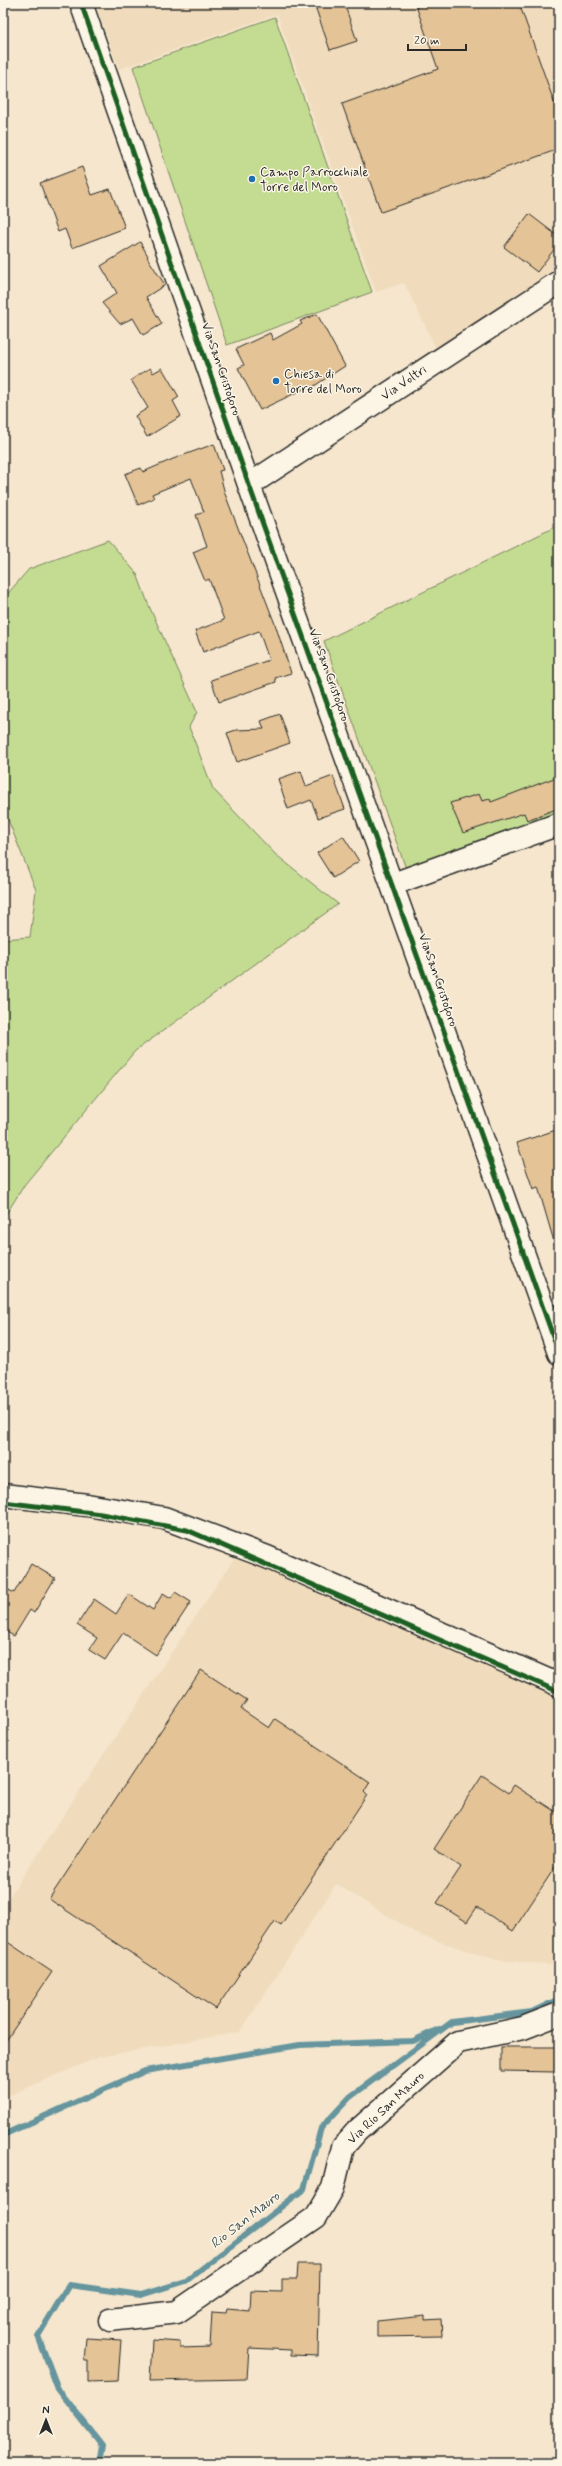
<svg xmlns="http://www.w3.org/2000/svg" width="562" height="2466" font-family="Mynerve,sans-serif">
<rect width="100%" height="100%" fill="#f5e6cd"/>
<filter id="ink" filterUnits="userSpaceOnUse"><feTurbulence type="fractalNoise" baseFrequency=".025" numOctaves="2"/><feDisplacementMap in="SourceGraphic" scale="8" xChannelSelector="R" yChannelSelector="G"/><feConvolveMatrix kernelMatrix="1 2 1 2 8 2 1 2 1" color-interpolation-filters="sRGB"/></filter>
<g filter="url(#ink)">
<path fill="#f0dcbc" d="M95 3H559V274L438 352 404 283 376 292 277 14 119 69Z
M237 1554 559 1695V1958L550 1965 497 1960 419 1935 336 1884 240 2032 99 2057 3 2098V1906Z"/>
<path fill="#c4dc92" stroke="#78845e" d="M275 17 372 292 227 345 133 67Z
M559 525V834L413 888 324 641Z
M108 540 137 574 149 606 197 712 189 727 213 789 275 854 338 904 135 1051 25 1184 3 1219V939L30 937 36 890 3 807V599L29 569Z"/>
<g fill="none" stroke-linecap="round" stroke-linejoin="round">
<path stroke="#66959e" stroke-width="6" d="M3 2135 145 2071 300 2045 413 2041 439 2029
M99 2463 102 2445 58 2389 38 2336 69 2285 141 2295 186 2281 304 2189 321 2128 350 2097 452 2022 532 2012 559 1999"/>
</g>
<path fill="#e4c396" stroke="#2b2b2b" d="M314 3H344L357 41 330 50Z
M415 3H519L559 116V149L381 212 342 104 438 69Z
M82 167 92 195 110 189 125 228 72 248 65 229 58 232 40 183Z
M529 214 559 237V243L537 272 504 247Z
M140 242 148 256 147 257 165 285 146 297 162 324 143 335 133 318 120 324 102 303 117 293 101 266Z
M317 314 345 366 311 388 310 386 260 410 238 368 244 365 236 349 270 333 273 340 302 324 300 321Z
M150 368 153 373 162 368 179 397 173 401 181 416 147 437 135 416 148 408 131 380Z
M214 444 223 470 219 471 225 494 275 624 291 673 275 678 276 682 219 702 211 680 269 660 259 631 203 652 195 631 224 620 209 579 205 581 193 552 207 546 196 515 204 512 191 478 152 494 154 498 138 505 125 474 141 468 143 472 173 459Z
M280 714 290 743 237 762 227 733 236 730 264 729 261 721Z
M301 771 306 786 333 776 345 809 318 818 311 800 288 809 278 779Z
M554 778 559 791V808L527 820 524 813 463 833 450 803 479 794 482 801 490 799 491 802Z
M343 836 359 861 333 878 317 853Z
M559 1129V1244L555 1245 538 1187 533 1189 517 1143Z
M31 1564 55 1578 34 1613 30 1610 14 1636 3 1630V1600L9 1590 14 1593Z
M175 1592 191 1602 156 1655 123 1633 105 1660 89 1650 97 1638 77 1625 94 1599 116 1614 129 1594 153 1610 163 1593 171 1598Z
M201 1670 247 1700 241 1709 269 1728 275 1719 370 1782 364 1792 367 1795 281 1925 275 1921 216 2009 49 1899Z
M482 1775 509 1793 514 1785 559 1814V1861L513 1931 477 1907 467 1922 437 1903 461 1867 434 1849Z
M3 1939 52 1972 3 2045Z
M501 2047H556V2072L501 2071Z
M298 2264H320L318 2356 291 2355V2350L249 2348 247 2379 150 2381 152 2340 180 2342V2348L210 2347 212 2312 226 2313 227 2309 250 2311 251 2291 282 2292V2279H297Z
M425 2316V2320L441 2319 442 2336 377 2337V2321Z
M86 2338 121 2340 118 2381 88 2382V2361H84Z"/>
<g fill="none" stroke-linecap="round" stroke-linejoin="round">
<g stroke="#2b2b2b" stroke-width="25">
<path id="minor" d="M81 3 249 485 559 1353
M249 485 559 282
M393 884 559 824
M110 2320 177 2312 316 2217 333 2188 343 2147 357 2131 458 2042 523 2028 559 2014"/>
</g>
<g stroke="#2b2b2b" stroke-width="25">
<path id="major" d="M3 1495 87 1505 164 1518 267 1557 559 1685"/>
</g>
<use href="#minor" stroke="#fcf5e5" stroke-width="22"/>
<use href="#major" stroke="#fcf5e5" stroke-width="22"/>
<g stroke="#fcf5e5" stroke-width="8">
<path id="cycleway" d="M81 3 249 485 559 1353
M3 1502 101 1514 187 1530 559 1692"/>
</g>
<use href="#cycleway" stroke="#1b5e20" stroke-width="5"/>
</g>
</g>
<g fill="#1f6fb2" stroke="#fcf5e5" stroke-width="1.5">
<circle cx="252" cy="179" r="4"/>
<circle cx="276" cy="381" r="4"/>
</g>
<g text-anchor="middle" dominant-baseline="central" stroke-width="3" stroke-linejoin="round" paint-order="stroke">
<g font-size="13" fill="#2b2b2b" stroke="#fcf5e5" text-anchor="start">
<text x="260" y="172">Campo Parrocchiale<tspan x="260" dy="15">Torre del Moro</tspan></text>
<text x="284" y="374">Chiesa di<tspan x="284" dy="15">Torre del Moro</tspan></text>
</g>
<g font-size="13" fill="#2b2b2b" stroke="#fcf5e5">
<text transform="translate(221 369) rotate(71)">Via San Cristoforo</text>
<text transform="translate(404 383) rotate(-34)">Via Voltri</text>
<text transform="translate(329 675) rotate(70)">Via San Cristoforo</text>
<text transform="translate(438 980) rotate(71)">Via San Cristoforo</text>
<text transform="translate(386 2108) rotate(-43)">Via Rio San Mauro</text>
</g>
<g font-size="14" font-style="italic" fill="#44575b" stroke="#fcf5e5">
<text transform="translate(245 2220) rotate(-38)">Rio San Mauro</text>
</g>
</g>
<rect width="562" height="2466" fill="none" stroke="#fcf5e5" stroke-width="16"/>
<rect x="8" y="8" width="546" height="2450" fill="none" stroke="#2b2b2b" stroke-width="1.5" filter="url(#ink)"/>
<g transform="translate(46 2420)" stroke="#fcf5e5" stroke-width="3" paint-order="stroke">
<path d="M0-3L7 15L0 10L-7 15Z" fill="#2b2b2b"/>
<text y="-6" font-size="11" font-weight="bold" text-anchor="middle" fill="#2b2b2b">N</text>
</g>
<path d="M408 44v6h58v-6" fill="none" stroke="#2b2b2b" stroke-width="2"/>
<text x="414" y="44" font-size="12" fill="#2b2b2b" stroke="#fcf5e5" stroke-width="3" paint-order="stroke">20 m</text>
</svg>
